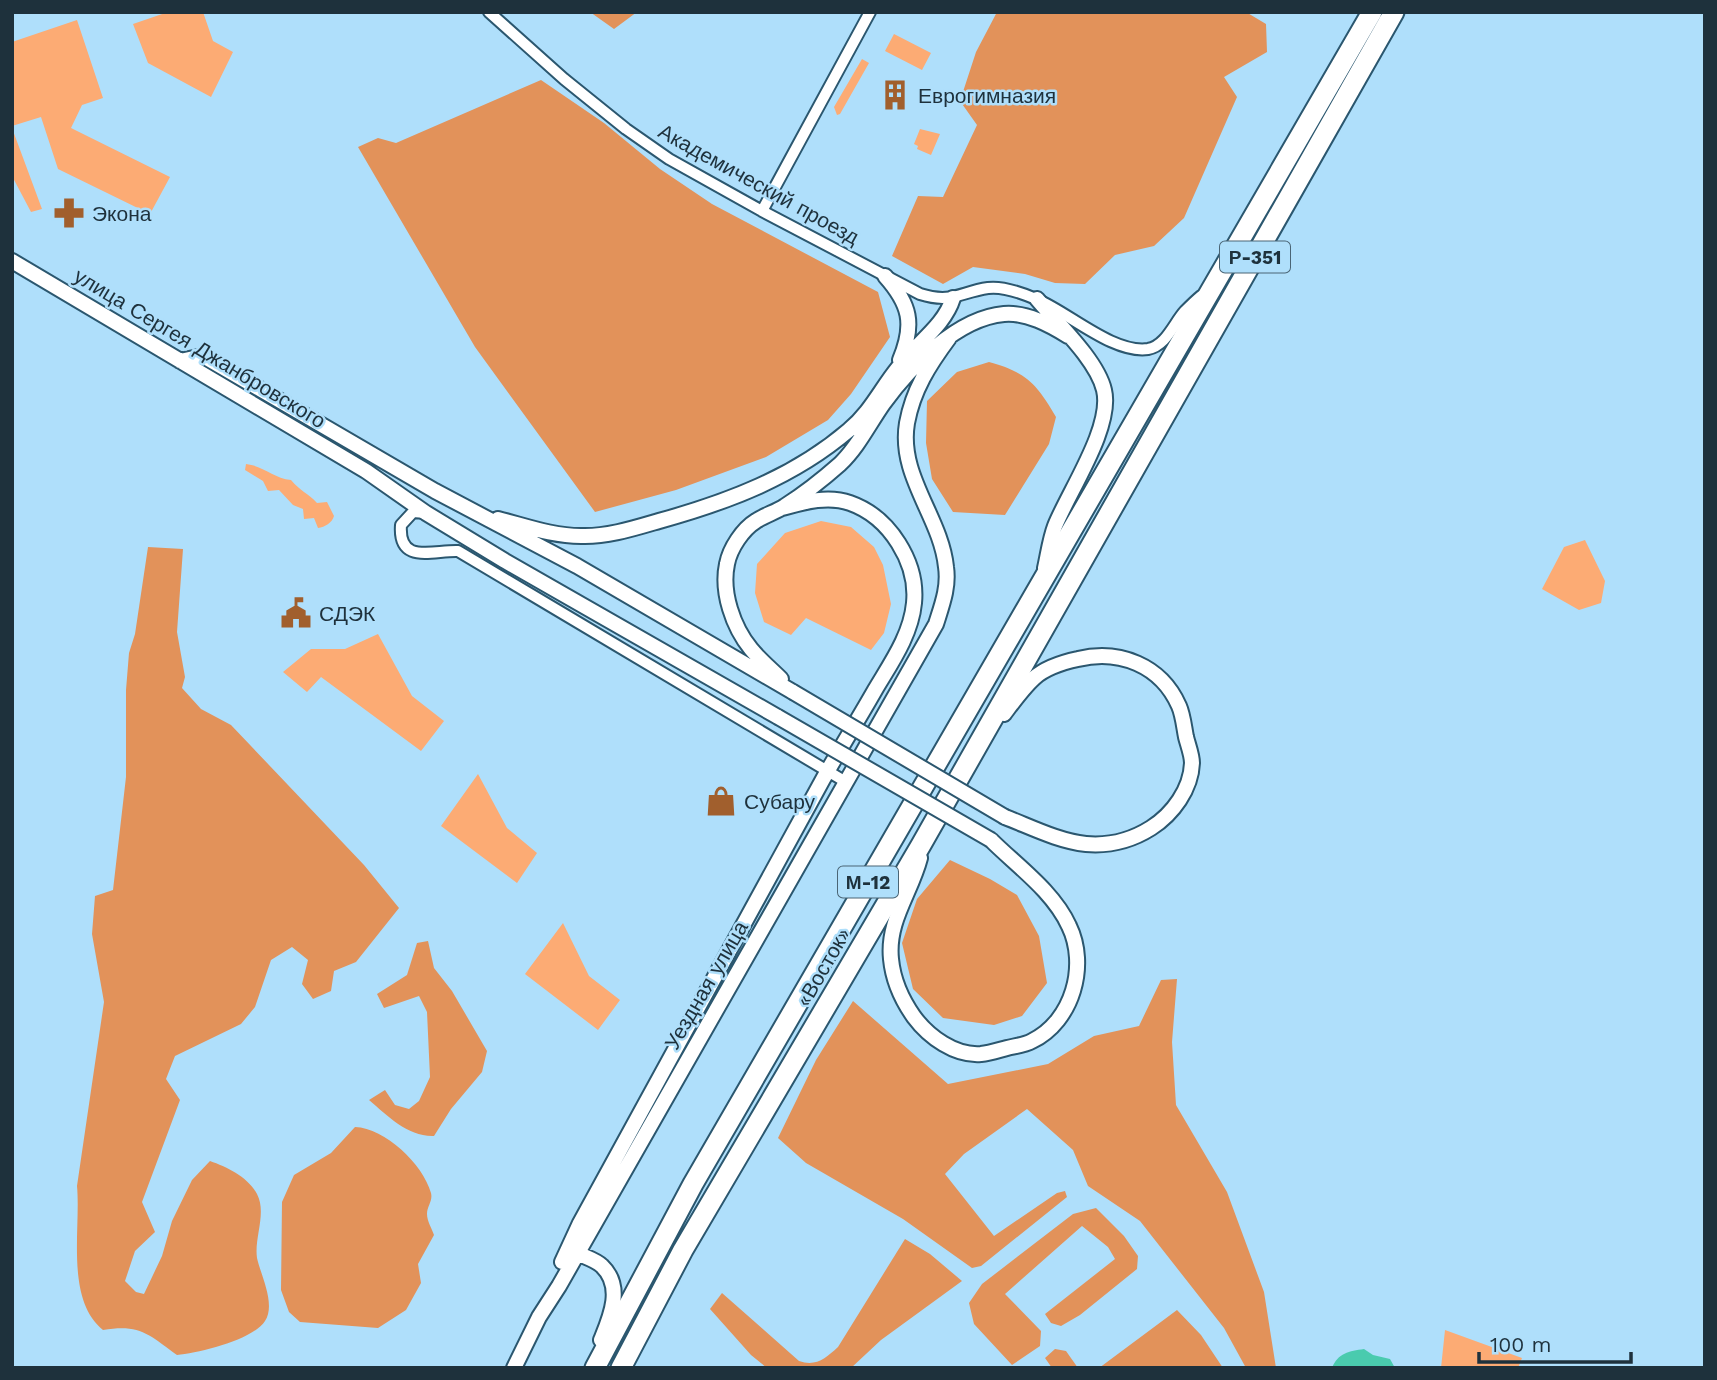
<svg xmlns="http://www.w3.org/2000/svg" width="1717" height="1380" font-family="'Work Sans',sans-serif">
<rect width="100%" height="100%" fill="#afdffb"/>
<path fill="#fcab74" d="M168 12H203L213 41 233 52 211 97 148 63 133 24Z
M77 20 103 98 82 105 71 128 170 177 150 214 58 169 41 117 12 126V42Z
M894 34 931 53 922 70 885 51Z
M862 59 869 63 840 114 837 115 834 107Z
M12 128 42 209 31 212 12 176Z
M920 129 940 134 931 155 917 149 918 146 914 144Z
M246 464C264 466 273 478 291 480 300 491 308 493 317 503L327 502 334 516C332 523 325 527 318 528L314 518 304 519 303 509 293 505 279 490 268 491 263 481 245 470Z
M821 521 851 527 874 547 883 565 891 604 884 633 871 650 806 618 791 635 764 622 755 593 757 564 785 533Z
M1585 540 1605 581 1601 603 1579 610 1542 589 1564 547Z
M378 634 412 696 444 721 421 751 321 677 307 692 283 672 311 649H345Z
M478 774 507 828 537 853 517 883 441 826Z
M563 923 589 976 620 1000 598 1030 525 974Z
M1445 1330 1522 1358 1518 1368H1441Z"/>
<path fill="#e2925a" d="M590 12H637L614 29Z
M997 12H1246L1266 24 1267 52 1224 77 1237 97 1184 218 1154 246 1115 255 1085 284 1055 283 1025 274 973 267 943 284 892 256 918 196 943 197 977 125 960 101 976 52Z
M541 80 604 123 660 169 712 204 878 292 890 337 851 394 828 420 766 457 676 490 595 512 475 347 358 147 378 138 396 143Z
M989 362C1026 372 1037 384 1056 417L1049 444 1005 515 953 512 932 479 926 443 927 401 957 372Z
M148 547 183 549 177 632 185 677 182 688 201 709 231 725 364 865 399 908 356 962 334 971 331 991 313 999 302 984 308 960 292 947 271 960 255 1007 241 1024 175 1056 166 1079 180 1100 142 1202 155 1232 135 1251 125 1281 136 1292 144 1294 162 1256 172 1221 192 1180 210 1161C227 1167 248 1177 257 1194 267 1213 254 1238 257 1258 261 1276 276 1304 265 1321 253 1340 199 1353 177 1355 148 1334 140 1324 103 1330 65 1299 81 1229 77 1186L104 1002 92 934 95 896 113 890 126 777V690L129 653 135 634Z
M950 860 990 879 1017 895 1039 936 1047 983 1022 1016 994 1025 943 1018 913 989 902 943 917 899Z
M428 941 434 968 452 991 487 1051 482 1072 451 1109 434 1136C408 1137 388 1116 369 1100L385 1090 395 1105 409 1109 419 1101 430 1077 427 1012 419 996 384 1008 377 994 407 975 417 943Z
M1177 979 1172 1042 1176 1105 1227 1192 1264 1292 1276 1368H1246L1224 1328 1140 1221 1088 1186 1073 1150 1027 1109 964 1154 945 1174 994 1236 1057 1193 1065 1191 1067 1197 981 1266 972 1268 903 1219 806 1163 778 1138 816 1060 853 1001 948 1084 1048 1064 1094 1036 1139 1026 1161 980Z
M355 1127C385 1128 423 1164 431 1193 433 1201 427 1206 427 1214 427 1221 432 1229 434 1235L418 1264 421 1283 406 1310 378 1328 300 1322 289 1312 281 1290 282 1202 294 1175 331 1153Z
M1096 1208 1124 1236 1138 1256 1137 1269 1080 1315 1061 1326 1051 1323 1045 1314 1115 1259 1108 1247 1082 1226 1005 1294 1041 1331 1040 1346 1012 1365 974 1324 969 1303 982 1284 1073 1214Z
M905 1239 930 1254 962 1281 881 1340 851 1368H767L751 1355 710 1309 722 1293 799 1361C816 1367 826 1358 838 1347Z
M1177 1310 1201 1335 1223 1368H1099Z
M1055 1349 1066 1351 1078 1368H1052L1045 1358Z"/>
<path fill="#4acbae" d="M1364 1349 1373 1355 1390 1359 1395 1368H1332C1338 1353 1349 1351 1364 1349Z"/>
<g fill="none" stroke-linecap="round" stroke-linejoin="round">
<g stroke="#2b576f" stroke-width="14">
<path id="minor" d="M489 12 564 79 626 129 669 159 762 211 920 294C952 304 960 292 988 288 1003 286 1022 293 1036 299 1068 312 1113 354 1148 349 1166 346 1174 323 1185 311 1190 306 1195 301 1201 296
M762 211 870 12
M426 513 413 512 401 525C398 565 433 550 458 551L846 782"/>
</g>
<g stroke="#2b576f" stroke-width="18">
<path id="tertiary" d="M12 261 366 471 426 513 505 561 778 717
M885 276C910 304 915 324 900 360
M1037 299C1057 323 1097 360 1104 390 1113 427 1069 491 1055 526 1050 539 1048 555 1045 568
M180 361 203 356 435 491 577 566 793 692
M498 519C526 526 552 536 581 536 607 537 635 528 659 521 728 502 794 477 849 430 870 413 881 389 898 368 915 344 944 327 953 298
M781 679C771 669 760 660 751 649 733 627 721 592 727 564 730 548 743 529 756 521 765 515 776 512 785 506 804 494 823 479 840 464 858 447 869 424 883 404 910 367 957 318 1004 314 1027 312 1050 325 1068 336
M1004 714C1013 702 1023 688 1034 678 1045 668 1064 662 1078 659 1119 649 1161 665 1179 706 1183 715 1184 727 1186 737 1188 745 1192 755 1192 763 1191 789 1173 814 1151 828 1132 840 1109 846 1086 844 1058 841 1031 827 1005 817
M920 858C911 893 887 921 891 959 893 980 902 1000 914 1017 929 1037 955 1056 981 1054 990 1053 999 1050 1007 1048 1015 1046 1025 1045 1032 1041 1073 1021 1088 965 1069 926 1053 891 1017 866 991 840
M577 1253C585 1257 596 1260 602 1266 624 1287 610 1318 601 1340
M562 1262 580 1223C661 1076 740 928 822 781 839 750 858 720 875 690 891 663 911 635 914 603 918 563 890 517 850 503 828 495 804 502 782 508
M514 1368 539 1317 559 1286 936 624C942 605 949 587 946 567 941 517 898 476 907 423 913 390 929 365 949 338"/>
</g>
<g stroke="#2b576f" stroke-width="23">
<path id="trunk" d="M595 1368 693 1184 1372 12
M621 1368 683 1250 921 845 1394 12"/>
</g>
<use href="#minor" stroke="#fff" stroke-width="10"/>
<use href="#tertiary" stroke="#fff" stroke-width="14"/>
<use href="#trunk" stroke="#fff" stroke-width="19"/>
<g stroke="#2b576f" stroke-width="18" stroke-linecap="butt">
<path id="tertiary-bridge" d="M793 692 1005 817
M778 717 991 840"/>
</g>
<use href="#tertiary-bridge" stroke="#fff" stroke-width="14"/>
</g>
<defs>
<g id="building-bare" transform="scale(2.415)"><path d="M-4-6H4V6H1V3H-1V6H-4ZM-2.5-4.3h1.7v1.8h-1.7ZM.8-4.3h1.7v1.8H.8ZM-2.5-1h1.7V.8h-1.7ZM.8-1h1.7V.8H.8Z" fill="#a15f2d" stroke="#afdffb" stroke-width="2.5" paint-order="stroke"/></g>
<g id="pharmacy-bare" transform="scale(2.415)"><path d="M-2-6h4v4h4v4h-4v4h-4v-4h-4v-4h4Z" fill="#a15f2d" stroke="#afdffb" stroke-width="2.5" paint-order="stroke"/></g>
<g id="civic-bare" transform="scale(2.415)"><path d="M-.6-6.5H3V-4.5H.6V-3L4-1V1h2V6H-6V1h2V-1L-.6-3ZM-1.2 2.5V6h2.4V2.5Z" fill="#a15f2d" stroke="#afdffb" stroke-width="2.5" paint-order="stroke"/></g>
<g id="shop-bare" transform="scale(2.415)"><path d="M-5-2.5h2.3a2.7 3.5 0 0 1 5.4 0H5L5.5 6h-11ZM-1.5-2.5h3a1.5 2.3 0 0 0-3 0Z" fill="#a15f2d" stroke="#afdffb" stroke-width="2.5" paint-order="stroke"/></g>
</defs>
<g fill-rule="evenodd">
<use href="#building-bare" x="895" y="95"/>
<use href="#pharmacy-bare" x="69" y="213"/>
<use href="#civic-bare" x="296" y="613"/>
<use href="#shop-bare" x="721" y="801"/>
</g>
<g text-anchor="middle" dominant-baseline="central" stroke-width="5" stroke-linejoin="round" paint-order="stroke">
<g fill="#afdffb" stroke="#4a6575" stroke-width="2">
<rect x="1220" y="241.5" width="70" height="31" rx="5"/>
<rect x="838" y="866.5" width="60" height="31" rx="5"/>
</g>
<g font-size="19" font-weight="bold" fill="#1e313c">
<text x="1255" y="257">Р-351</text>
<text x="868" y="882">М-12</text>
</g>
<g font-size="21" fill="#1e313c" stroke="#afdffb" text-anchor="start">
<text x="918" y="95">Еврогимназия</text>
<text x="92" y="213">Экона</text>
<text x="319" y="613">СДЭК</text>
<text x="744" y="801">Субару</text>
</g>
<g font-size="21" fill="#1e313c" stroke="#afdffb">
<text transform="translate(759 184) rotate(29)">Академический проезд</text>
<text transform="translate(200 348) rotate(31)">улица Сергея Джанбровского</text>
<text transform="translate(823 967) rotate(-60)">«Восток»</text>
<text transform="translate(706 985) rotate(-60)">Уездная улица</text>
</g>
</g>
<rect width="1717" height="1380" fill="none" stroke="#1e313c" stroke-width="28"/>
<path d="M1479 1352v10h152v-10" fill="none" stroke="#1e313c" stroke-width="3.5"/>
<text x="1490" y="1352" font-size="21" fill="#1e313c" stroke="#afdffb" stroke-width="5" paint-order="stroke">100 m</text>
</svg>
